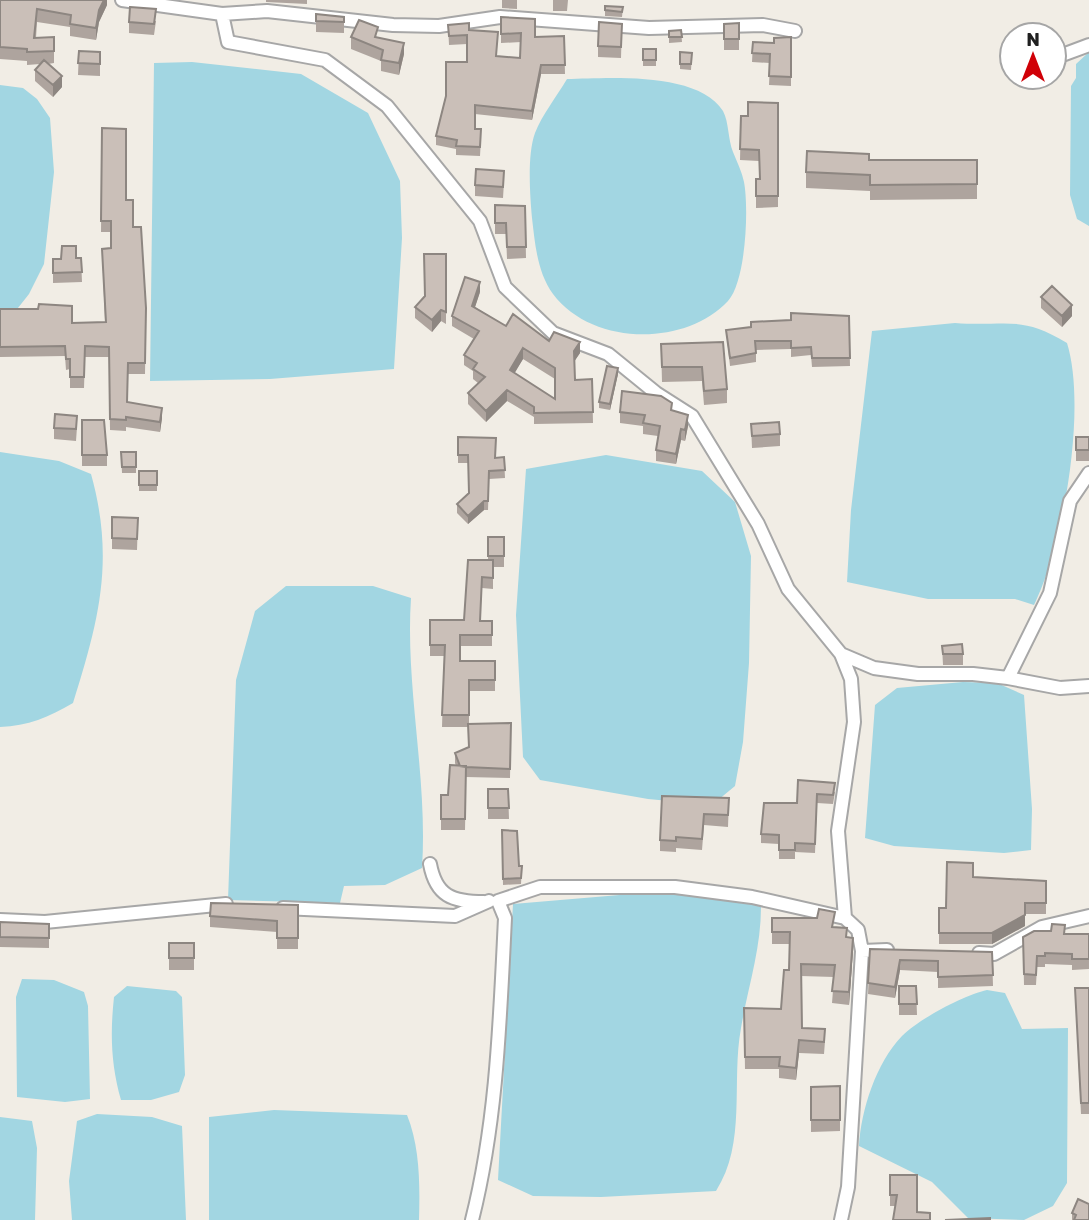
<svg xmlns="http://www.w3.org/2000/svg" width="1089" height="1220" font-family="Rubik,sans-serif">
<rect width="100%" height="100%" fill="#f1ede5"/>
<path fill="#a2d6e2" d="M1089 52V226L1077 219 1070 195 1071 86 1076 78V64Z
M192 62 301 74 368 113 400 181 402 238 394 369 270 379 150 381 154 63Z
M567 79C608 78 698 71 723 111 729 122 728 140 733 152 737 162 742 172 744 182 749 208 746 281 728 301 685 347 592 346 553 294 537 272 535 243 532 218 530 195 527 155 535 133 542 115 557 96 567 79Z
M0 85 23 88 37 99 50 118 54 172 44 264 29 294 14 313 0 316Z
M955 323C1005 327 1020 314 1067 343 1087 407 1064 544 1034 605L1015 599H928L847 582 851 510 872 331Z
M0 452 59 461 91 474C115 560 99 620 73 703 49 717 28 726 0 727Z
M606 455 702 471 735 502 751 556 749 663 743 742 735 786 712 805 648 799 540 780 523 757 516 615 526 469Z
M286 586H373L411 598C405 687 428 778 422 868L385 885 344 886 340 903 228 900 236 680 255 611Z
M963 682 997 683 1024 695 1032 809 1031 850 1004 853 894 846 865 838 875 705 897 688Z
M655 892 736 899 761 907C761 949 748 987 741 1028 731 1082 747 1143 716 1191L601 1197 533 1196 498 1180 513 904Z
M22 979 54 980 84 992 88 1006 90 1099 65 1102 17 1097 16 997Z
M127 986 176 991 182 997 185 1075 179 1092 151 1100H121C111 1065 110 1034 114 997Z
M987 990 1005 993 1022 1029 1068 1028 1067 1183 1053 1206 1024 1220 968 1218 932 1182 859 1146C861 1110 876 1063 902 1036 919 1019 964 995 987 990Z
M274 1110 407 1115C420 1147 420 1185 419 1220H209V1117Z
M97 1114 152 1117 182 1126 186 1220H72L69 1181 77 1121Z
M0 1117 32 1121 37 1148 35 1220H0Z"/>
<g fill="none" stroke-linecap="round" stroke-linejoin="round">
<g stroke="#a7a7a7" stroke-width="16">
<path id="street" d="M122 0 222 14 267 11 393 25 439 26 500 17 649 28 763 25 795 31
M222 14 228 42 325 60 387 106 480 221 505 287 553 333 608 354 656 393 692 416 758 524 788 589 841 654 874 668 918 674H973L1008 678 1050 593 1070 501 1089 473
M1065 54 1089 45
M841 654 851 679 854 722 838 831 845 918
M1008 678 1060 688 1089 686
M430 864C436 896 452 902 484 902
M283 908 455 916 489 901
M0 920 45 922 226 904
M979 953 994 954 1042 927 1089 916
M472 1220C497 1121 500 1019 505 918L498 901 540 887H675L752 897 845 918 858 930 862 951 887 950
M841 1220 848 1187 862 951"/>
</g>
<use href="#street" stroke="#fff" stroke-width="12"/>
</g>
<path fill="#aea49e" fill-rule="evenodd" d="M0 0H107V5L99 22 96 40 70 36V27L37 22 36 38 54 37V63L48 64 62 87 53 97 35 81V70L40 64 27 65V61L0 59Z
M266 0H307V4L266 2Z
M502 0H517V9L502 8Z
M553 0H568L567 11H553Z
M605 6 623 7 622 17 605 16Z
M316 14 344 17V33L316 32Z
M501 17 535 37 564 36 565 74H541L532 120 475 114V129L481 138 480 156 456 155V149L436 145V136L467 62V44L449 45 448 25 469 30 497 56 520 58 521 42 501 43Z
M156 21 154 35 129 33V22Z
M739 23V50H724V24Z
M622 24 621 58 598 57V46Z
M681 30 682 42 669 43V31Z
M351 37 378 38 404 54 399 75 381 71V61L351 49Z
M791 37V86L769 85 770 63 752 62 753 42 774 43Z
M643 49H656V66H643Z
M79 51 100 52V76L78 75Z
M680 52 692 53 691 70 680 69Z
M778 103V207L756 208V179H760L759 161 740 160 741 116H748Z
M102 128 126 200 133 227 146 308 145 374H128V402L162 418 160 432 126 427V431L110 430 109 357H85L84 388H70V369L66 370 65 356 0 357V309L72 323 105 322 102 249 111 248V232H101Z
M869 160H977V199L870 200V191L806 188V172Z
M504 182 503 198 475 196V185Z
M525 206 526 258 507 259 506 234H495V223Z
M446 254V324L441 321 432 332 415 318V307L425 296Z
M81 258 82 282 53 283V259Z
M480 292 475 307 506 326 580 353 574 361 575 380 592 379 593 423 534 424V417L507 401 486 422 468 404V393L478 383 473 379V371L464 365V355L474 339 452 326V316ZM523 359 555 379V399L514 373Z
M1041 297 1072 316 1062 327 1041 308Z
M849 316 850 366 812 367 811 355 791 357V349L756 350V362L730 366 726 330Z
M723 342 727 389V403L704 405 702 381 662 382 661 344Z
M618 374 610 410 599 408V402Z
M672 411 688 426 685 441 681 440 676 464 656 461V450L658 436 643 434V426L620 423V412Z
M82 420 107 455V466H82Z
M751 424 780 434V446L752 448Z
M77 427 76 441 54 439V428Z
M458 437 496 446 495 458 504 457 505 478 489 479 488 510H484L468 524 457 513V504L469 493 468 463H458Z
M1076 437H1089V461H1076Z
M121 452H136V473H122Z
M139 471H157V491H139Z
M112 517 138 518 137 550 112 549Z
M488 537H504V567H493V589L482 588 480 621H492V646H460V661H495V691H469V724L511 723 510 778 466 777 465 830H441V795H448L456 766 455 763V753L469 747 468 727H442L444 656H430V620H464L488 560Z
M942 646 963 654V665H943Z
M798 780 835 792 833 804 817 803 815 853 795 852V859H779V844L761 843V834L797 803Z
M488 789H508L509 819H488Z
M729 798 728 827 704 825 702 850 676 848V852L660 851V840Z
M502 830 519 866H522L521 884 503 885Z
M973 877 1046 881V914H1025V926L992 944H939V908H946Z
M298 905V949H277V932L210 927V916Z
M772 918 834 927 847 937 853 950 849 1005 832 1003 834 977 801 976 802 1028 825 1041 824 1054 799 1053 796 1080 779 1078V1069H745L744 1008 781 1009 789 970V944H772Z
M0 922 49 924V948L0 947Z
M1064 934H1089V969L1072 970V965L1045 964V967H1037L1036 985H1024L1023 937Z
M169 943H194V970H169Z
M870 949 992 952 993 986 938 988V972L900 970 895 998 868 994Z
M899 986H916L917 1015H899Z
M1075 988H1089V1114H1081Z
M840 1086V1131L811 1132V1087Z
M890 1175 917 1212 895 1206H890Z
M1072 1213 1089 1220H1072Z"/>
<path fill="#8d8681" d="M104 0H107V5L99 22 96 40V28L99 10Z
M404 43V54L399 75V63Z
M541 65V74L532 120V111Z
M62 76V87L53 97V85Z
M480 282V292L472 316V306Z
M1072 305V316L1062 327V316Z
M441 310V321L432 332V320Z
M580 342V353L574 362V351Z
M523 348V359L510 381V370Z
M618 368V374L610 410V404Z
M507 390V401L486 422V411Z
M162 408V418L160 432V422Z
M688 415V426L685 441V430Z
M681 429V440L676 464V454Z
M484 501V510L468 524V516Z
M1025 915V926L992 944V933Z
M853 938V950L849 1005V992Z
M900 960V970L895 998V987Z
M799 1040V1053L796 1080V1068Z"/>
<path fill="#cabfb8" stroke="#8d8681" stroke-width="2" fill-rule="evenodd" d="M0 0H104L99 10 96 28 70 24 71 15 37 9 34 38 54 37V51L27 52V49L0 47Z
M605 6 623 7 622 12 605 10Z
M130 7 156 9 154 24 129 22Z
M316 14 344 17V22L316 21Z
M501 17 535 19V37L564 36 565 65H541L532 111 475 105V129H481L480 147 456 146 457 140 436 136 446 96V62H467V35L449 36 448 25 469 23V30L498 32 496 56 520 58 521 33 501 34Z
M359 20 378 27 375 37 404 43 399 63 381 60 383 50 351 37Z
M599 22 622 24 621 47 598 46Z
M739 23V39H724V24Z
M681 30 682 37H669V31Z
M791 37V77L769 76 770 54 752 53 753 42 774 43V38Z
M643 49H656V60H643Z
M79 51 100 52V64L78 63Z
M680 52 692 53 691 64H680Z
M44 60 62 76 53 85 35 70Z
M748 102 778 103V196H756V179H760L759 150 740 149 741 116H748Z
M102 128 126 129V200H133V227H141L146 308 145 363H128L127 402 162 408 160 422 126 417V420L110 419 109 347 85 346 84 377H70V359H66L65 346 0 347V309H38L39 304 72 306V323L106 322 102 249 111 248V221H101Z
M807 151 869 154V160H977V184L870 185V175L806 172Z
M476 169 504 171 503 187 475 185Z
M495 205 525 206 526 247H507L506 223H495Z
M62 246H76V258H81L82 272 53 273V259H61Z
M424 254H446V312L441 310 432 320 415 307 425 296Z
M465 277 480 282 472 306 506 326 513 314 549 341 554 332 580 342 574 351 575 380 592 379 593 412 534 413V407L507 390 486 411 468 393 485 377 473 369 477 363 464 355 479 331 452 316ZM523 348 555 368V399L510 370Z
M1052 286 1072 305 1062 316 1041 297Z
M791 313 849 316 850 358H812L811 347 791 348V341H755L756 353 730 358 726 330 751 327V322L791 320Z
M723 342 727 389 704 391 702 367H662L661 344Z
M607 366 618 368 610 404 599 402Z
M622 391 661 396 672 403 671 410 688 415 685 430 681 429 676 454 656 450 660 426 643 423 645 415 620 412Z
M55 414 77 416 76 429 54 428Z
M82 420H104L107 455H82Z
M779 422 780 434 752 436 751 424Z
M458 437 496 438 495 458 504 457 505 470 489 471 488 501H484L468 516 457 504 469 493 468 455H458Z
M1076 437H1089V450H1076Z
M121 452H136V467H122Z
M139 471H157V485H139Z
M112 517 138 518 137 539 112 538Z
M488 537H504V556H488Z
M468 560H493V578L482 577 480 621H492V635H460V661H495V680H469V715H442L445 645H430V620H464Z
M962 644 963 654H943L942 646Z
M511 723 510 769 466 767 460 766 455 753 469 747 468 724Z
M450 765 466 766 465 819H441V795H448Z
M798 780 835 783 833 795 817 794 815 844 795 843V850H779V835L761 834 764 803H797Z
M488 789H508L509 808H488Z
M662 796 729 798 728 815 704 814 702 839 676 837V841L660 840Z
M502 830 517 831 519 866H522L521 878 503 879Z
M947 862 973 863V877L1046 881V903H1025V915L992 933H939V908H946Z
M211 903 298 905V938H277V921L210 916Z
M819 909 835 912 832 927 847 928 846 937 853 938 849 992 832 991 835 965 801 964 802 1028 825 1029 824 1042 799 1040 796 1068 779 1066 780 1057H745L744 1008 781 1009 784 970H789L790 932H772V918H817Z
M0 922 49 924V938L0 937Z
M1052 924 1065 925 1064 934H1089V959H1072V954L1045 953V956H1037L1036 975 1024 974 1023 937 1034 931H1051Z
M169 943H194V958H169Z
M870 949 992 952 993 975 938 977V961L900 960 895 987 868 983Z
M899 986H916L917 1004H899Z
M1075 988H1089V1103H1081Z
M840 1086V1120H811V1087Z
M890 1175H917V1212L930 1213V1220H893L897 1195H890Z
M1078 1199 1089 1204V1220H1074L1076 1215 1072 1213Z
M990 1218V1220H945Z"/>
<g transform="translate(1033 56)"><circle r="33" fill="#ffffff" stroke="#a6a6a6" stroke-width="2"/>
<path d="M0-5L12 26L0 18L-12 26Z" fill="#d00007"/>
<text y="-10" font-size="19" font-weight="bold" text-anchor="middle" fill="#202020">N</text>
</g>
</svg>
